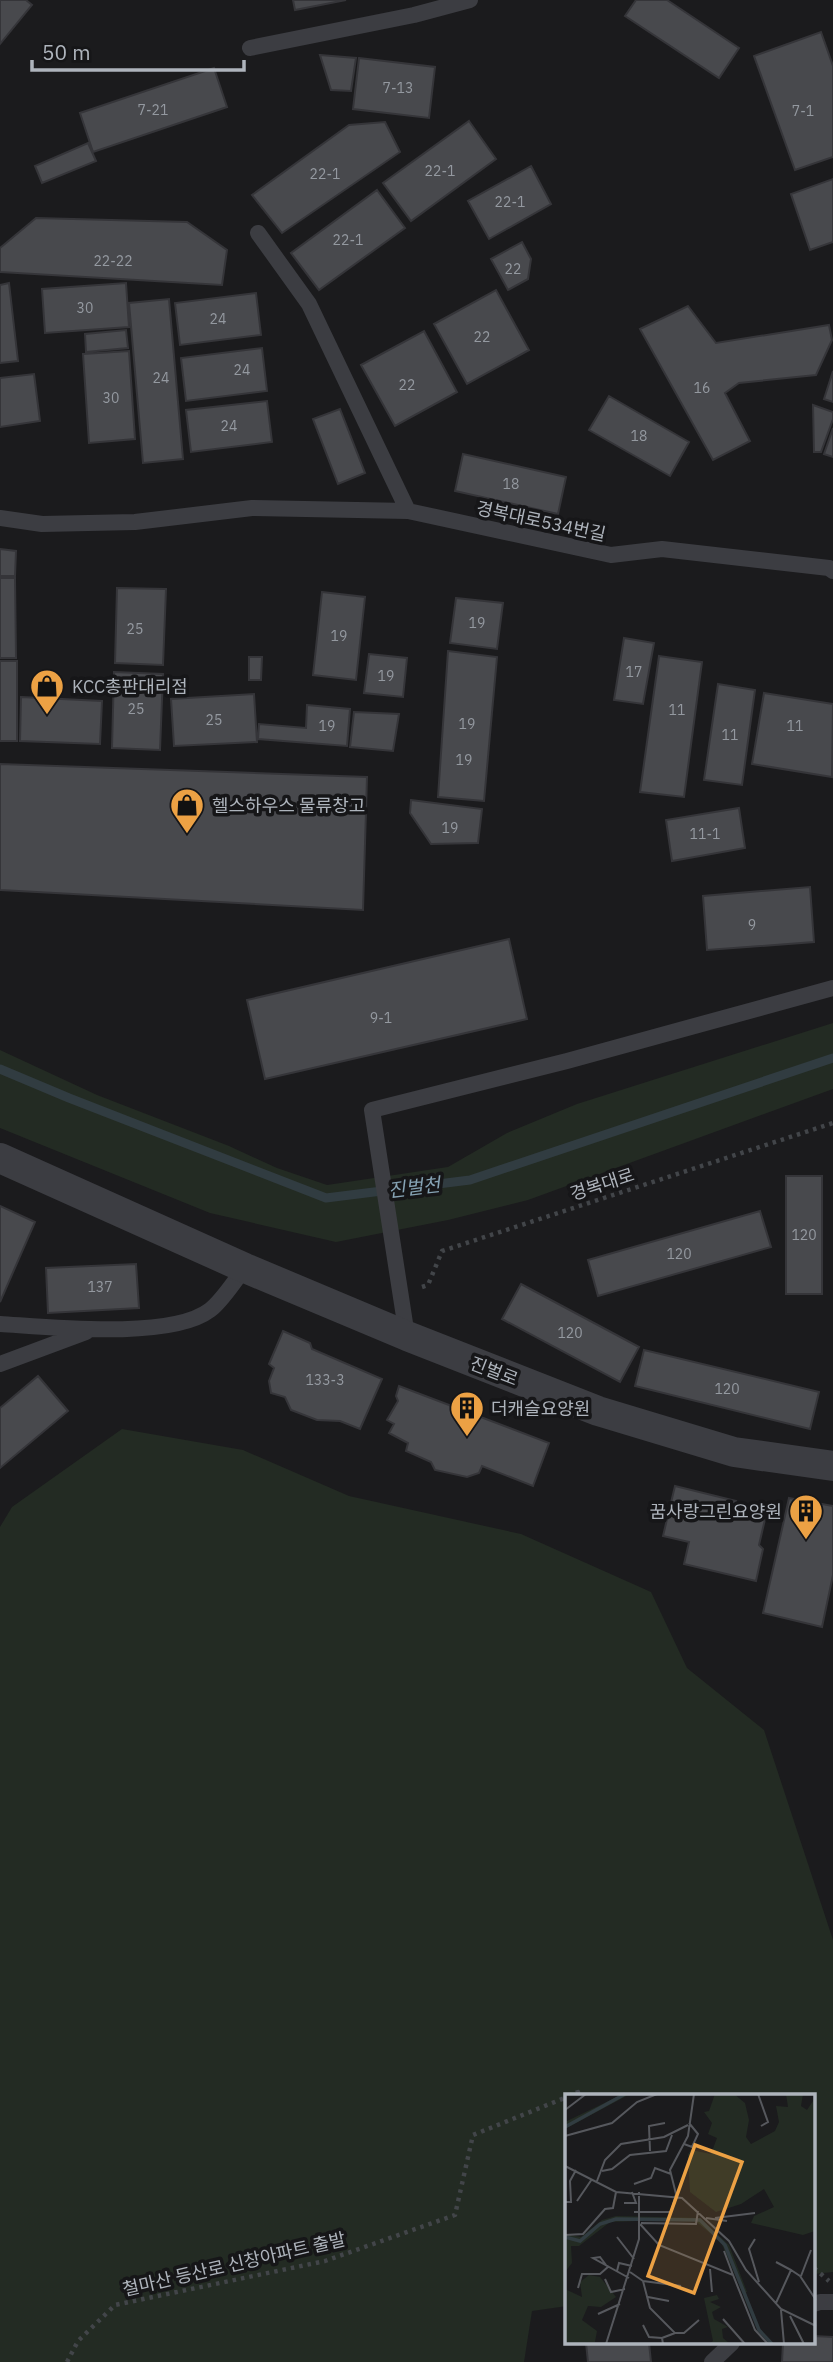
<svg xmlns="http://www.w3.org/2000/svg" width="833" height="2362" font-family="'IBM Plex Sans','Noto Sans KR',sans-serif">
<rect width="100%" height="100%" fill="#1b1b1d"/>
<path fill="#232b23" d="M833 1023V1089L528 1200 448 1220 336 1242 210 1213 0 1128V1050L97 1095 229 1146 277 1168 327 1185 448 1167 507 1133 577 1104Z
M122 1429 243 1450 349 1496 521 1534 651 1592 687 1668 764 1730 833 1940V2272L814 2274V2096H567V2306L532 2311 524 2362H0V1527L12 1507Z"/>
<g fill="none" stroke-linecap="round" stroke-linejoin="round">
<path stroke="#313c41" stroke-width="9" d="M0 1069 69 1098 326 1198 470 1180 833 1058"/>
</g>
<path fill="#48494d" stroke="#353539" stroke-width="2" d="M0 0H26L32 5 0 44Z
M293 0H346L295 10Z
M636 0H667L739 48 719 78 625 16Z
M821 32 833 66V157L795 170 754 56Z
M320 55 356 58 351 91 331 90Z
M359 58 435 67 429 118 353 109Z
M214 68 227 107 93 152 80 113Z
M469 121 496 159 411 221 383 183Z
M385 122 400 152 282 233 252 195 349 125Z
M88 143 96 161 42 183 35 166Z
M531 166 551 204 489 239 468 201Z
M833 179V242L810 250 791 194Z
M377 190 405 228 319 290 291 253Z
M36 218 187 222 227 250 222 285 0 272V248Z
M522 242 531 259 528 279 508 290 491 259Z
M9 283 18 361 0 363V285Z
M126 283 129 327 45 333 42 289Z
M496 290 529 350 467 384 434 324Z
M256 293 261 335 180 345 175 303Z
M169 299 183 459 143 463 129 303Z
M688 306 716 343 829 325 832 340 816 375 739 383 725 393 750 441 713 460 640 329Z
M126 330 128 348 86 352 85 334Z
M424 331 457 392 395 426 361 365Z
M262 348 267 391 186 401 181 358Z
M129 351 135 439 89 443 83 354Z
M833 371V402L824 399Z
M34 374 40 421 0 427V378Z
M609 396 689 442 670 476 589 430Z
M267 401 272 442 191 452 186 410Z
M813 405 833 412V419L821 452H814Z
M340 409 365 473 338 484 313 419Z
M833 428V457L824 454Z
M463 454 566 477 558 514 455 491Z
M0 549 16 551 15 576H0Z
M0 578H15L16 658H0Z
M117 588 166 589 163 665 115 663Z
M322 592 365 597 356 680 313 675Z
M456 598 503 603 497 649 450 643Z
M624 638 654 643 643 704 614 700Z
M448 651 497 657 484 801 438 797Z
M369 654 407 658 403 697 364 693Z
M659 656 702 662 684 797 640 792Z
M249 657H262L261 680H249Z
M0 661H17V741H0Z
M114 672 163 674 160 750 112 748Z
M718 684 755 690 742 785 704 780Z
M764 693 833 704 832 777 752 764Z
M254 694 257 742 174 746 171 699Z
M21 697 102 701 100 744 20 741Z
M307 705 350 709 347 746 258 739 259 724 306 728Z
M354 712 399 714 393 751 350 747Z
M0 764 367 777 363 910 0 890Z
M411 800 482 809 478 843 431 844 410 813Z
M739 808 745 848 672 861 666 820Z
M810 887 814 942 707 950 703 896Z
M509 939 527 1019 265 1079 247 1000Z
M786 1176H822V1294H786Z
M0 1206 35 1222 0 1302Z
M760 1211 771 1247 598 1296 588 1260Z
M136 1264 139 1308 48 1313 46 1268Z
M521 1284 639 1347 620 1382 502 1319Z
M283 1331 310 1343 312 1349 382 1379 360 1429 340 1421 317 1420 291 1410 285 1397 271 1393 269 1381 274 1368 269 1364Z
M644 1350 819 1392 810 1429 635 1386Z
M38 1376 68 1411 0 1468V1408Z
M399 1386 549 1443 533 1486 482 1466 479 1473 467 1477 435 1470 431 1462 406 1451 408 1443 389 1433 394 1424 387 1420 398 1401 396 1396Z
M675 1486 736 1501 734 1508 766 1515 759 1545 763 1549 756 1581 684 1564 689 1542 663 1536Z
M789 1498 833 1506V1575L822 1627 763 1613Z
M814 2336 833 2337V2362H782L783 2343H814Z
M586 2343H649L651 2362H588Z"/>
<g fill="none" stroke-linecap="round" stroke-linejoin="round">
<path stroke="#424549" stroke-width="4.5" stroke-dasharray="3.5 5" stroke-linecap="butt" d="M422 1287 428 1285 442 1251 833 1123
M568 2096 578 2092V2096
M814 2268 829 2281
M67 2362 78 2341 115 2305 325 2261 455 2215 473 2135 567 2097"/>
<path stroke="#3c3d42" stroke-width="16" d="M250 48 414 15 470 0
M258 233 309 304 408 511
M0 518 42 524 135 522 252 508 408 511 611 555 662 549 829 568 833 571
M0 1324C49 1327 171 1340 210 1310 223 1300 234 1281 245 1268
M407 1336 372 1110 567 1061 833 988
M0 1364 86 1332
M814 2304 820 2302H833
M712 2362 732 2343"/>
<path stroke="#3c3d42" stroke-width="30" d="M0 1158 245 1268 407 1336 598 1411 734 1452 833 1466"/>
</g>
<defs>
<g id="shop-pin" transform="scale(1.75)"><path d="M0 17L-7.5 6A9.5 9.5 0 1 1 7.5 6Z" fill="#eca144" stroke="#161618"/><path d="M-5-2.5h2.3a2.7 3.5 0 0 1 5.4 0H5L5.5 6h-11ZM-1.5-2.5h3a1.5 2.3 0 0 0-3 0Z" fill="#111"/></g>
<g id="building-pin" transform="scale(1.75)"><path d="M0 17L-7.5 6A9.5 9.5 0 1 1 7.5 6Z" fill="#eca144" stroke="#161618"/><path d="M-4-6H4V6H1V3H-1V6H-4ZM-2.5-4.3h1.7v1.8h-1.7ZM.8-4.3h1.7v1.8H.8ZM-2.5-1h1.7V.8h-1.7ZM.8-1h1.7V.8H.8Z" fill="#111"/></g>
</defs>
<g fill-rule="evenodd">
<use href="#shop-pin" x="47" y="686"/>
<use href="#shop-pin" x="187" y="805"/>
<use href="#building-pin" x="467" y="1408"/>
<use href="#building-pin" x="806" y="1511"/>
</g>
<g text-anchor="middle" dominant-baseline="central" stroke-width="7" stroke-linejoin="round" paint-order="stroke">
<g font-size="14" fill="#9499a0">
<text x="398" y="88">7-13</text>
<text x="153" y="110">7-21</text>
<text x="803" y="111">7-1</text>
<text x="440" y="171">22-1</text>
<text x="325" y="174">22-1</text>
<text x="510" y="202">22-1</text>
<text x="348" y="240">22-1</text>
<text x="113" y="261">22-22</text>
<text x="513" y="269">22</text>
<text x="85" y="308">30</text>
<text x="218" y="319">24</text>
<text x="482" y="337">22</text>
<text x="242" y="370">24</text>
<text x="161" y="378">24</text>
<text x="407" y="385">22</text>
<text x="702" y="388">16</text>
<text x="111" y="398">30</text>
<text x="229" y="426">24</text>
<text x="639" y="436">18</text>
<text x="511" y="484">18</text>
<text x="477" y="623">19</text>
<text x="135" y="629">25</text>
<text x="339" y="636">19</text>
<text x="634" y="672">17</text>
<text x="386" y="676">19</text>
<text x="136" y="709">25</text>
<text x="677" y="710">11</text>
<text x="214" y="720">25</text>
<text x="467" y="724">19</text>
<text x="327" y="726">19</text>
<text x="795" y="726">11</text>
<text x="730" y="735">11</text>
<text x="464" y="760">19</text>
<text x="450" y="828">19</text>
<text x="705" y="834">11-1</text>
<text x="752" y="925">9</text>
<text x="381" y="1018">9-1</text>
<text x="804" y="1235">120</text>
<text x="679" y="1254">120</text>
<text x="100" y="1287">137</text>
<text x="570" y="1333">120</text>
<text x="325" y="1380">133-3</text>
<text x="727" y="1389">120</text>
</g>
<g font-size="18" fill="#aeb4bc" stroke="#161618">
<text transform="translate(541 521) rotate(12)">경복대로534번길</text>
<text transform="translate(602 1184) rotate(-18)">경복대로</text>
<text transform="translate(494 1371) rotate(21)">진벌로</text>
<text transform="translate(234 2264) rotate(-13)">철마산 등산로 신창아파트 출발</text>
</g>
<g font-size="18" fill="#aeb4bc" stroke="#161618" text-anchor="start">
<text x="72" y="686">KCC총판대리점</text>
<text x="212" y="805">헬스하우스 물류창고</text>
<text x="491" y="1408">더캐슬요양원</text>
<text x="782" y="1511" text-anchor="end">꿈사랑그린요양원</text>
</g>
<g font-size="19" font-style="italic" fill="#87a4b5" stroke="#161618">
<text transform="translate(414 1187) rotate(-7)">진벌천</text>
</g>
</g>
<g transform="translate(565 2094)">
<rect width="250" height="250" fill="#1b1b1d"/>
<path d="M58 0H65L0 35V28ZM150 0H169L180 9 184 26 181 43 186 50 210 37 214 28 211 12 223 13 221 0H238L236 12 242 16 250 4V137L238 141 186 129 189 122 209 113 199 95 176 110 151 118 125 98 123 60 126 56 146 60 152 44 143 40 147 29 139 18 144 17ZM51 122 135 124 164 151 182 198 178 200 156 148 128 125 45 128 14 152H6L7 169 0 178V140L16 143 37 126ZM24 181 35 183 51 203 36 213 23 212 17 226 32 237 30 248 0 250V195L17 203 15 188ZM152 201 154 205 145 208 156 213 147 218 149 225 163 233 157 235 158 244 165 250H144L148 247 139 204Z" fill="#232b23"/>
<path fill="none" stroke="#313c41" stroke-width="3.5" d="M0 33 60 0M0 143 15 147 35 130 51 125 135 126 160 151 194 236 207 250"/>
<path fill="none" stroke="#56585d" stroke-width="2" d="M193 0 203 28 196 32M0 16 21 0M0 42 47 29 72 8 92 0M119 50 127 53 133 40 124 29M85 57 84 32 100 29M0 72 51 98 117 104 164 147 181 176 216 215 251 232M37 77 47 75 65 61 101 57 107 41M32 87 40 66 56 50 99 43 123 31M69 90 86 84 90 74 106 80M12 107 27 85M0 108H6L5 87 11 76M59 109H71L67 98M69 118H106L111 100 105 76 123 42 129 0M141 124 162 127M150 124 190 119M76 129 131 130 133 117M75 130 94 151 168 181 190 236 203 250M0 141 18 140 40 115 48 114 51 98M52 143 69 165M190 145 184 155 194 188M159 157 168 181M211 168 226 176 211 209M41 171 35 163 28 164 64 184M145 175 147 198M226 176 235 182 251 206M52 177 54 169 67 172M65 178 78 187 85 214 110 239 97 244 98 250M236 182 246 156M40 185 46 198 60 195M78 187 116 192M13 194 17 180H35L44 172M83 203 104 207M216 216 219 250M33 220 55 210M225 222 239 250M158 225 180 250M78 231 84 243 97 244M110 239H119L134 226M41 250 74 145V98"/>
<path fill="#eca144" fill-opacity="0.15" stroke="#eca144" stroke-width="3.5" d="M130 51 177 68 129 199 83 182Z"/>
<rect width="250" height="250" fill="none" stroke="#aeb4bc" stroke-width="3.5"/>
</g>
<path d="M32 60v10h212v-10" fill="none" stroke="#aeb4bc" stroke-width="3.5"/>
<text x="42" y="60" font-size="21" fill="#aeb4bc" stroke="#161618" stroke-width="5" paint-order="stroke">50 m</text>
</svg>
